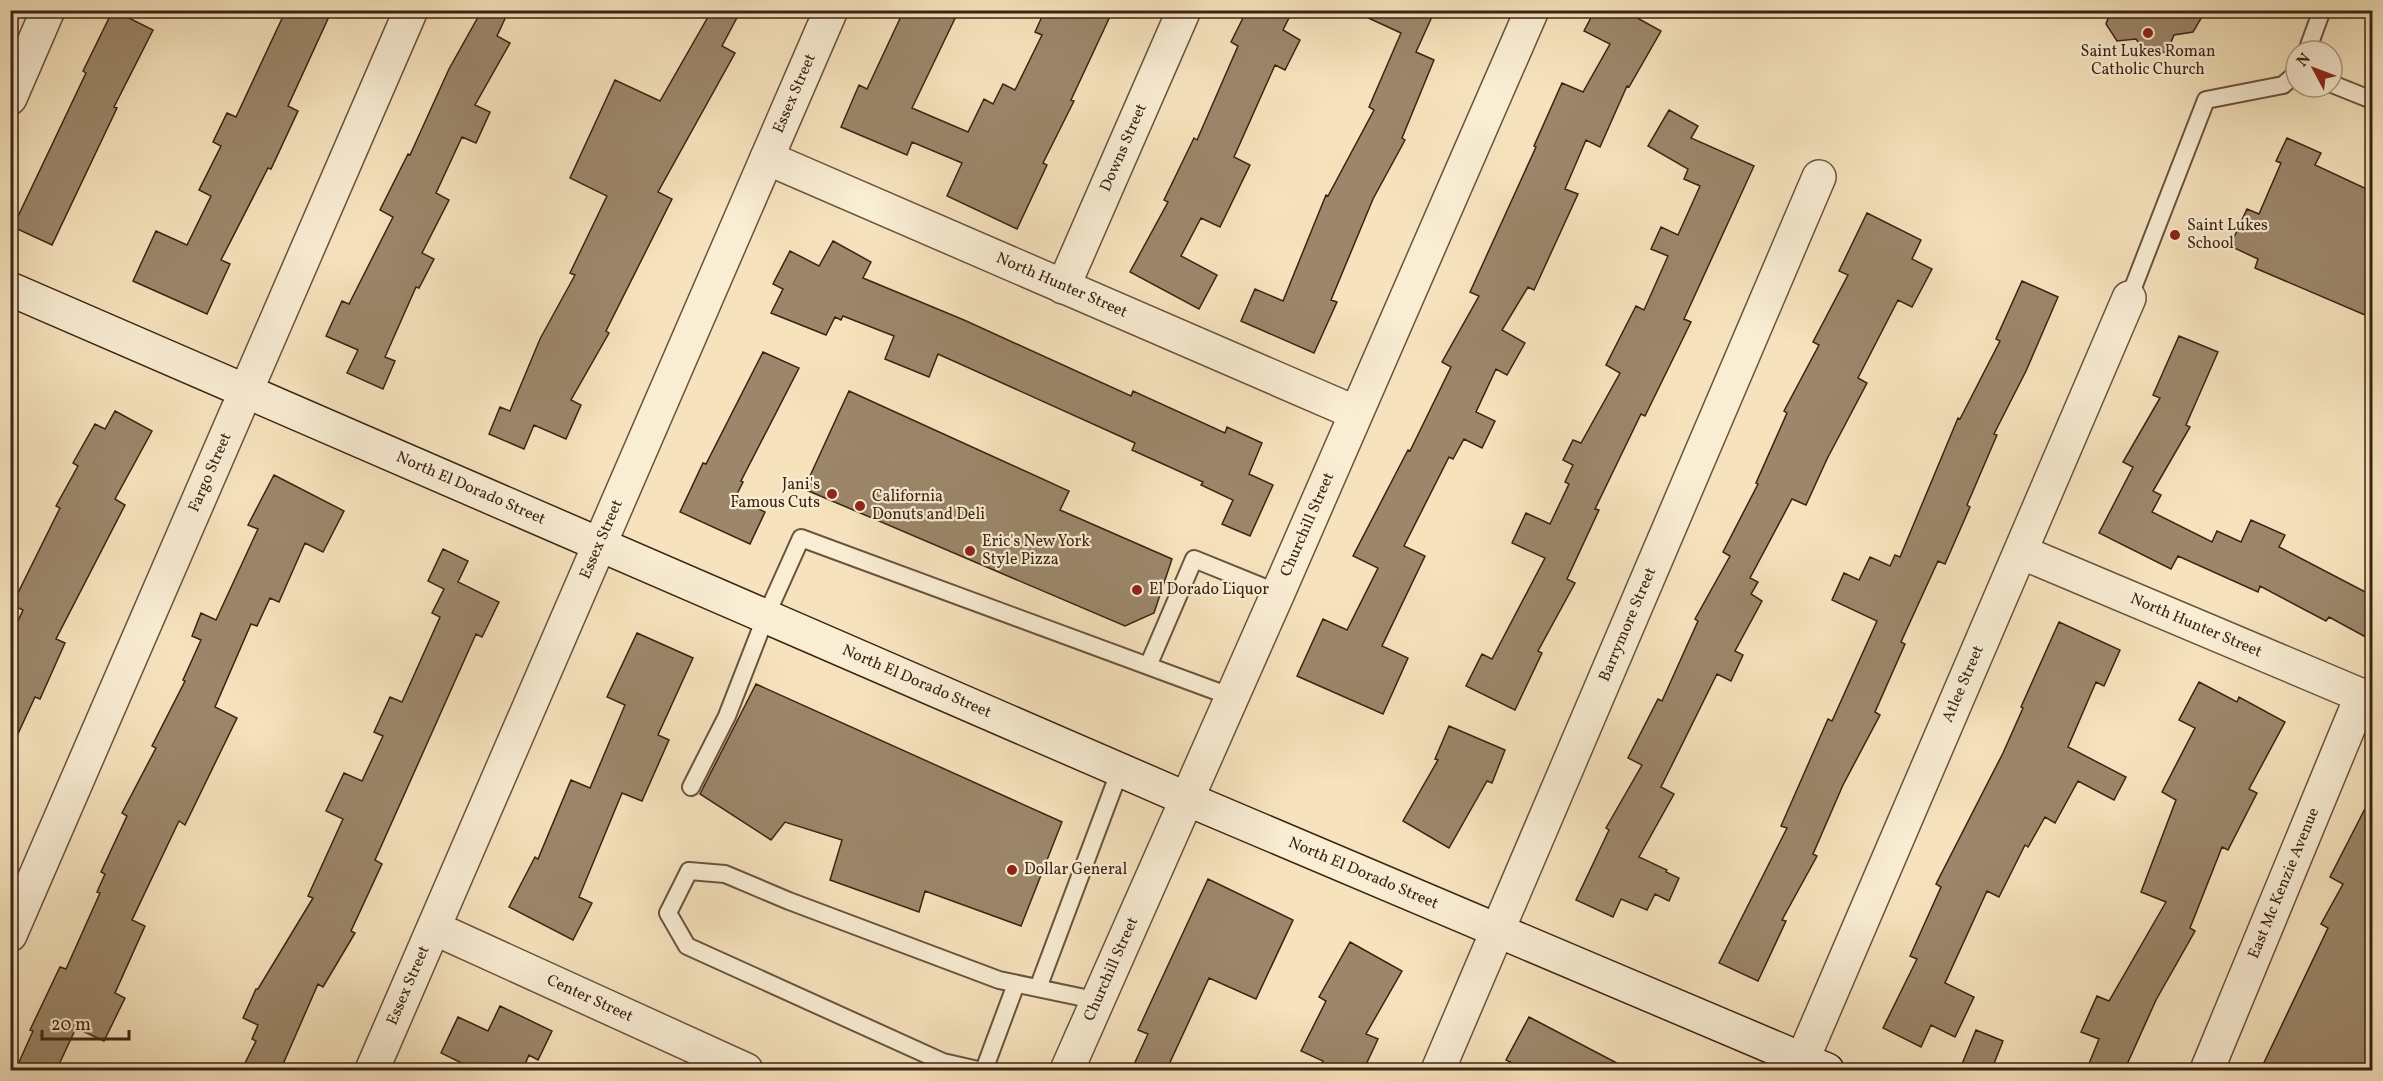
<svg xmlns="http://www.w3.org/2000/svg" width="2383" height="1081" font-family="Vollkorn,serif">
<rect width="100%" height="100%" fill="#f6e3bd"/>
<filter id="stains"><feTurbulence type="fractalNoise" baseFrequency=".00333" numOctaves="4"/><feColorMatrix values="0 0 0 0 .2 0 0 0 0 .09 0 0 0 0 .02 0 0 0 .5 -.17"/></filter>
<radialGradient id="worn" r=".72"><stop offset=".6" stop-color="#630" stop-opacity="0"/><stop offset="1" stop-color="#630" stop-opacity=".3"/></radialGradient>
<path fill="#9c876b" stroke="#3b2312" stroke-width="1.5" d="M113 10 153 30 114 107 117 108 52 245 13 227 86 73 83 71Z
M286 10H332L288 106 298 111 271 169 268 168 221 260 230 264 207 314 133 281 156 231 187 245 211 196 199 190 221 146 213 142 227 113 236 117Z
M482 10H509L497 36 510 43 475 105 490 112 476 143 462 137 436 193 449 200 422 253 434 259 419 288 416 287 385 357 395 361 383 389 347 373 358 350 326 336 342 301 349 304 393 217 380 210 408 154 410 155 449 69Z
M712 10H741L722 46 735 53 658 192 672 199 606 331 609 333 571 400 581 405 566 439 534 425 524 449 489 434 500 407 510 411 540 339 575 275 570 273 607 196 570 178 615 80 660 101Z
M904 10H959L912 108 968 132 984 99 993 104 1003 84 1015 90 1042 35 1035 32 1045 10H1113L1071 100 1074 101 1043 163 1047 165 1017 229 947 196 962 163 912 142 907 155 841 127 859 85 867 89Z
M1247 10H1293L1283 30 1300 40 1285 70 1275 65 1234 157 1250 165 1220 227 1201 218 1181 256 1217 275 1199 309 1130 272 1168 202 1164 200 1194 138 1197 140 1238 46 1231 42Z
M1351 10H1435L1416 52 1434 60 1402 138 1405 140 1373 199 1331 300 1337 302 1314 353 1241 321 1255 289 1283 301 1326 195 1328 196 1374 110 1369 107 1401 33Z
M1595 10H1623L1661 31 1629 87 1627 86 1600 147 1586 140 1565 189 1578 194 1534 290 1528 287 1502 330 1525 343 1507 375 1496 369 1476 412 1495 421 1482 448 1464 439 1453 459 1449 457 1404 546 1425 556 1382 646 1408 658 1383 714 1297 676 1323 619 1347 630 1378 568 1353 556 1408 450 1410 451 1451 367 1442 362 1479 296 1470 292 1536 147 1534 146 1562 83 1583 92 1610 44 1584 31Z
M2111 10H2206L2193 32 2174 35 2167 52 2147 54 2136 39 2117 41 2106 24Z
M1669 110 1698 126 1691 138 1754 166 1684 319 1691 322 1645 416 1641 414 1595 509 1599 510 1567 579 1575 583 1538 651 1542 653 1515 710 1466 686 1482 654 1492 659 1545 558 1512 543 1526 513 1550 524 1569 484 1565 482 1573 465 1563 460 1573 440 1581 443 1620 373 1606 365 1636 306 1644 310 1668 256 1651 249 1661 227 1678 235 1700 186 1684 179 1688 169 1648 146Z
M2287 138 2321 153 2315 165 2373 192V298L2365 315 2255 268 2258 259 2230 246 2247 209 2259 214 2281 163 2276 161Z
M1867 213 1921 240 1912 259 1932 269 1912 307 1898 300 1858 378 1867 383 1827 459 1806 505 1792 499 1750 578 1758 582 1751 594 1762 601 1735 651 1743 655 1731 681 1717 674 1661 787 1674 794 1639 857 1667 870 1666 872 1679 878 1669 901 1655 894 1647 910 1621 899 1613 917 1576 900 1609 830 1606 828 1642 765 1628 758 1658 699 1662 701 1698 621 1695 619 1730 556 1723 552 1758 484 1756 483 1787 413 1784 411 1819 345 1813 342 1848 275 1839 271Z
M833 241 871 262 863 278 964 320 1131 396 1133 391 1225 433 1227 427 1262 443 1249 474 1273 485 1250 536 1222 524 1233 500 1201 485 1203 482 1132 450 1135 443 938 354 929 377 885 359 894 336 843 316 841 320 835 317 826 335 771 313 783 289 773 284 790 251 819 266Z
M2022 281 2058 297 2026 371 1994 434 1997 435 1967 505 1970 507 1945 564 1938 561 1901 642 1905 644 1875 712 1880 715 1843 785 1813 854 1817 856 1782 920 1786 921 1758 981 1719 963 1787 828 1781 826 1828 719 1832 721 1877 621 1832 600 1844 573 1859 580 1870 557 1890 566 1895 555 1900 557 1958 418 1960 419 2000 341 1996 339Z
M2179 336 2218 352 2186 425 2190 427 2153 491 2161 495 2152 512 2212 542 2217 531 2241 542 2251 520 2285 535 2279 547 2373 596V641L2329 617 2326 621 2260 586 2258 592 2178 556 2171 569 2099 533 2133 467 2123 462 2160 398 2153 395Z
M763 352 799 368 741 481 743 482 735 498 765 512 750 544 680 512 703 463 706 464Z
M849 391 1069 491 1060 510 1172 559 1154 613 1125 626 804 489Z
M115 411 152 431 115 499 125 505 56 639 65 643 40 699 35 697 10 751V638L23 610 12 605 60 508 56 506 78 466 73 463 95 424 105 429Z
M274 475 344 511 323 552 305 543 279 602 270 598 257 626 251 624 215 707 237 718 185 825 179 821 132 920 145 926 115 993 125 998 104 1041 76 1028 56 1071H15L33 1031 30 1030 60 967 66 969 100 893 97 892 105 874 101 872 127 816 122 813 156 748 152 746 185 681 183 680 201 640 192 636 201 613 216 620 258 529 248 525Z
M443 549 468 561 458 582 499 602 482 637 476 634 375 860 382 864 351 931 355 933 323 987 318 984 280 1071H241L256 1041 252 1039 258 1025 243 1018 256 989H258L313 898 308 896 343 819 326 811 344 773 362 781 383 736 374 732 390 697 402 702 440 617 432 613 444 589 428 581Z
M2059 622 2120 650 2104 686 2096 682 2068 747 2126 777 2114 800 2078 781 2055 823 2045 817 2028 847 2025 845 1999 897 1987 891 1945 983 1974 997 1955 1037 1931 1025 1921 1047 1883 1028 1917 959 1910 956 1941 887 1936 884 2003 753 2023 708 2021 707Z
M637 633 693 658 658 735 669 740 642 801 622 793 579 897 592 903 573 940 509 907 535 857 538 859 571 780 590 788 625 705 607 697Z
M2199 682 2237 702 2239 697 2285 722 2249 789 2257 793 2228 850 2222 847 2190 928 2195 931 2156 1000 2124 1071H2086L2099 1039 2081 1032 2097 996 2109 1001 2166 902 2141 892 2176 800 2162 792 2195 728 2179 720Z
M756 684 1062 822 1021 926 925 891 919 912 830 880 842 840 785 822 771 840 700 794Z
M1449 726 1505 750 1492 783 1487 781 1449 848 1403 821 1438 760 1435 759Z
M2373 793V1071H2260L2328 928 2321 924 2343 884 2330 877Z
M1208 879 1293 920 1256 999 1209 978 1166 1071H1131L1148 1034 1138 1030Z
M1350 942 1402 971 1366 1034 1378 1039 1363 1071H1318L1323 1061 1301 1051 1326 1001 1319 997Z
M500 1006 552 1031 538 1060 529 1055 522 1071H478L441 1053 458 1017 488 1031Z
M1529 1017 1632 1071H1508L1512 1063 1506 1060Z
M1976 1030 2003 1041 1991 1071H1978L1962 1064Z"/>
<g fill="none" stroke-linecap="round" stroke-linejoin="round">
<g stroke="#6a533d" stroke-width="20">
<path id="lane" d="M2307 51 2322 10
M2332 84 2372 100
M2129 298 2206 100 2283 85 2296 74
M1148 666 1194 559 1278 593
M691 787 727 716 766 616 801 538 1232 697
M1038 988 1120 770
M978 1070 943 1062 687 946 668 913 689 871 725 874 789 901 999 980 1099 1001
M984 1070 1016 984"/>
</g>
<g stroke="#6a533d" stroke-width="36">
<g id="street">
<path d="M10 98 48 10"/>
<path id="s1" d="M767 158 1356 413"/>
<path id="s2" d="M1063 287 1184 10"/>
<path id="s3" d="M2021 552 2372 700"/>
<path id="s4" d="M434 928 746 1070"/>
<path id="s5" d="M10 935 411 10"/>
<path id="s6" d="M372 1070 831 10"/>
<path id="s7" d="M1067 1070 1278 593 1532 10"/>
<path id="s8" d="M1438 1070 1819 177"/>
<path id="s9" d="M1798 1070 2129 298"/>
<path id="s10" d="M2207 1070 2362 695"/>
</g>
</g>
<g stroke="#3b2312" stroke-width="36">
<g id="secondary">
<path id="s11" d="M10 289 1187 799 1827 1070"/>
</g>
</g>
<use href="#lane" stroke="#f9edd4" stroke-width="16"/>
<use href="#street" stroke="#f9edd4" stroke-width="33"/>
<use href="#secondary" stroke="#f9edd4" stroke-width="33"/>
</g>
<g fill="#8f2418" stroke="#f9edd4" stroke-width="2">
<circle cx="2148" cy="33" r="6"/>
<circle cx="2175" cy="235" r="6"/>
<circle cx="832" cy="494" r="6"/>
<circle cx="860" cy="506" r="6"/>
<circle cx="970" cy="551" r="6"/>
<circle cx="1137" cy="590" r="6"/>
<circle cx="1012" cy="870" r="6"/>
</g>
<g text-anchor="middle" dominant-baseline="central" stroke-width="4.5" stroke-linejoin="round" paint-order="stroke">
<g font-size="16" fill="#3b2312" stroke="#f9edd4" text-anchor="start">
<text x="2148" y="52" text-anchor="middle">Saint Lukes Roman<tspan x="2148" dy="18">Catholic Church</tspan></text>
<text x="2187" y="226">Saint Lukes<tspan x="2187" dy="18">School</tspan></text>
<text x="820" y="485" text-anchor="end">Jani's<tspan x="820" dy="18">Famous Cuts</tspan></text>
<text x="872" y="497">California<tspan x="872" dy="18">Donuts and Deli</tspan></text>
<text x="982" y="542">Eric's New York<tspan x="982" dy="18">Style Pizza</tspan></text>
<text x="1149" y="590">El Dorado Liquor</text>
<text x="1024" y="870">Dollar General</text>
</g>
<g font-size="16" fill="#3b2312" stroke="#f9edd4">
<text stroke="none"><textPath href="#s6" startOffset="1064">Essex Street</textPath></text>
<text stroke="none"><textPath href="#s2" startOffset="152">Downs Street</textPath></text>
<text stroke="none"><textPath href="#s1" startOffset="321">North Hunter Street</textPath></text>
<text stroke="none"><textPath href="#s5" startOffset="504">Fargo Street</textPath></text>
<text stroke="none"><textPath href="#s11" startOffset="502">North El Dorado Street</textPath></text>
<text stroke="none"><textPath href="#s7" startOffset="596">Churchill Street</textPath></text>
<text stroke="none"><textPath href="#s6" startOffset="578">Essex Street</textPath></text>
<text stroke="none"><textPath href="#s8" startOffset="484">Barrymore Street</textPath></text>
<text stroke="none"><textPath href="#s3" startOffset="190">North Hunter Street</textPath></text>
<text stroke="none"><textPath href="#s11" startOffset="988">North El Dorado Street</textPath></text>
<text stroke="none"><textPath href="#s9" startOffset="420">Atlee Street</textPath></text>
<text stroke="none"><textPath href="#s11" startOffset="1474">North El Dorado Street</textPath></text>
<text stroke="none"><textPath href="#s10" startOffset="202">East Mc Kenzie Avenue</textPath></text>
<text stroke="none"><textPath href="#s7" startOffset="110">Churchill Street</textPath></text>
<text stroke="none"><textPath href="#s6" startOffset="92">Essex Street</textPath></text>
<text stroke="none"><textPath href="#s4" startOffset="171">Center Street</textPath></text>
</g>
</g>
<rect width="2383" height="1081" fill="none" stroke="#f6e3bd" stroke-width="36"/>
<rect x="12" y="12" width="2359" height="1057" fill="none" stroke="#3b2312" stroke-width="3"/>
<rect x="18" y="18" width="2347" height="1045" fill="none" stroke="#3b2312" stroke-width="1.5"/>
<g transform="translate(2314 69) rotate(311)"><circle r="28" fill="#f9edd4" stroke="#ad9c86" stroke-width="1.5"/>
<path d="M0-4.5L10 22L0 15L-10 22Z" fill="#8f2418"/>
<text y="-9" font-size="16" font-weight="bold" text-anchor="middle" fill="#3b2312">N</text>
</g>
<path d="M42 1030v9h87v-9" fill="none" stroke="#3b2312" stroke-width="3"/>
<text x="51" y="1030" font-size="18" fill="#3b2312" stroke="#f9edd4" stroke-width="4.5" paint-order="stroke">20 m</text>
<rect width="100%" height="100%" filter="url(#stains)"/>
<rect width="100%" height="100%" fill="url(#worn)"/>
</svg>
